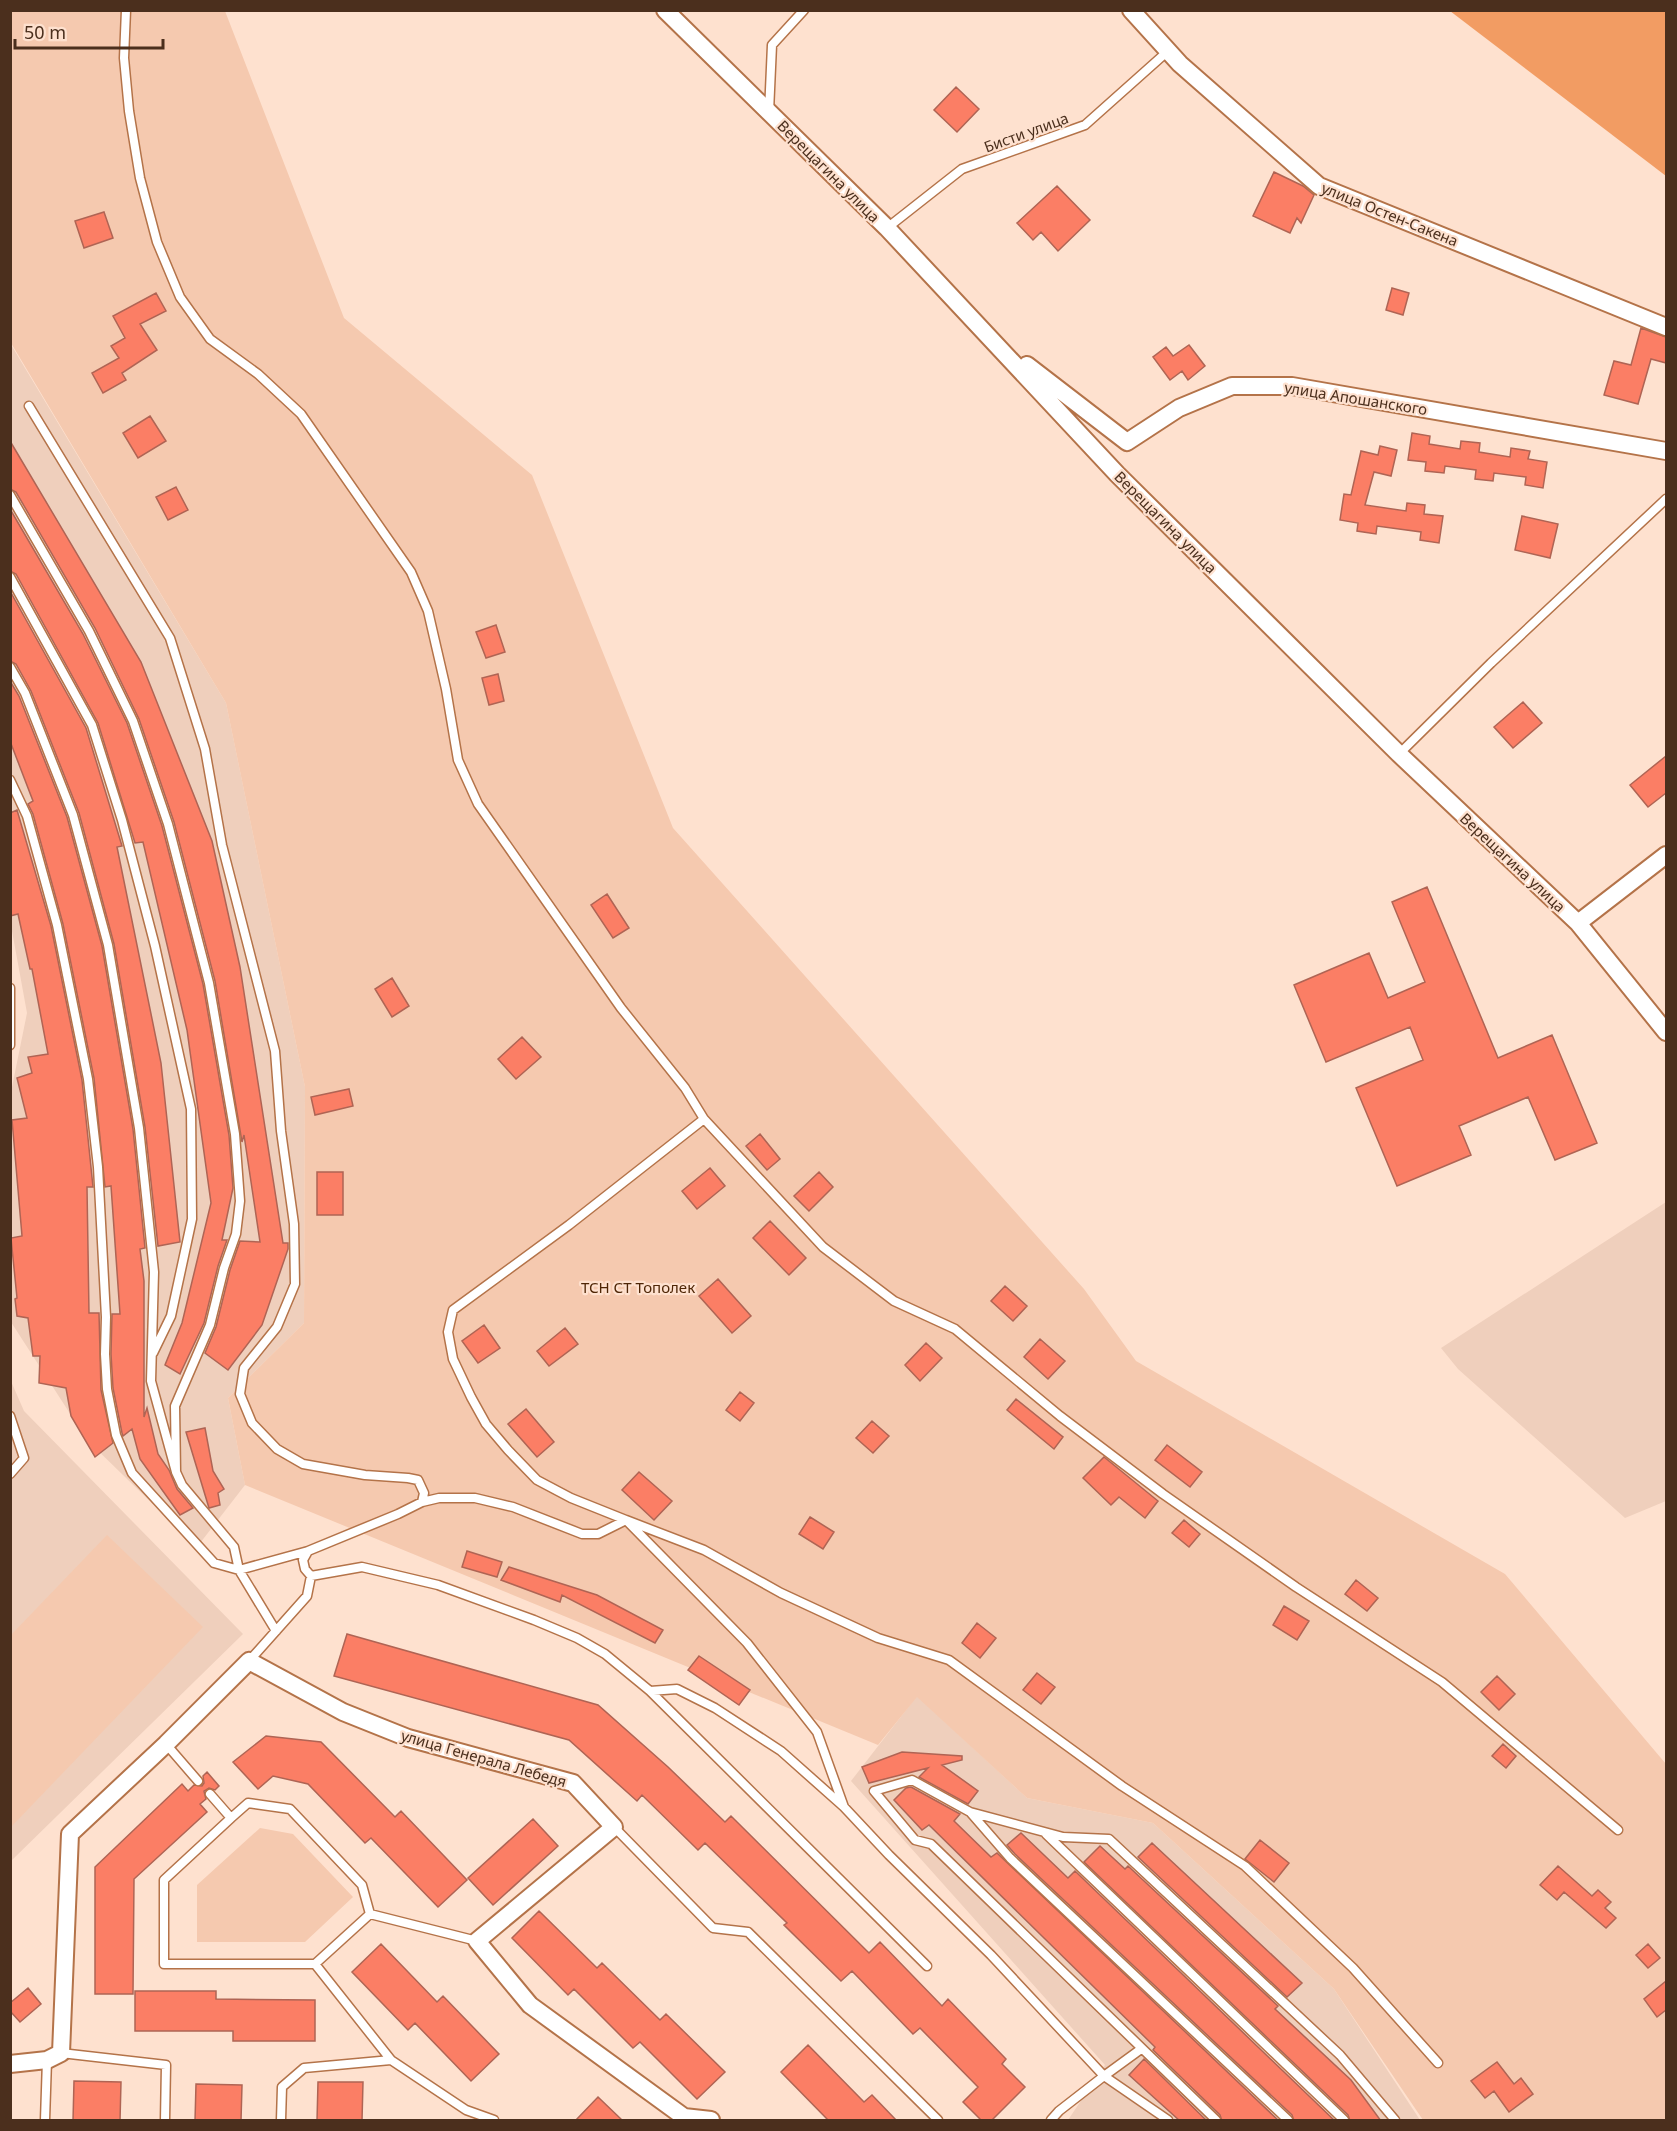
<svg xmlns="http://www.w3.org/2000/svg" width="1677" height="2131" font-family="'Noto Sans',sans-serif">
<rect width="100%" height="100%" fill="#fee1cf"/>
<path fill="#efcfbc" d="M10 343 226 703 305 1087 304 1323 228 1398 245 1485 197 1547 87 1440 11 1322V1092L27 1013 10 920Z
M1666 1202V1501L1625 1518 1458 1369 1441 1348Z
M10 1379 24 1411 243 1634 11 1861Z
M917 1696 1027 1798 1153 1823 1334 1989 1420 2120H1068L1105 2065 851 1781Z"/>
<path fill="#f5c9af" d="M10 11H225L344 318 532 475 673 828 1084 1289 1136 1361 1505 1574 1666 1764V2120H1423L1334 1989 1153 1823 1027 1798 917 1697 878 1745 245 1485 228 1398 304 1323 305 1087 226 703 11 343Z
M107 1535 203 1627 11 1827V1635Z
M260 1828 293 1834 353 1897 305 1942H197V1885Z"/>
<path fill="#f29c63" d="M1450 11H1666V176Z"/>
<path fill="#fb7e65" stroke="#af6454" stroke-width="1.5" d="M956 87 979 109 957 132 934 110Z
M1274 172 1303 186 1314 195 1301 223 1297 218 1290 233 1253 216Z
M1057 186 1090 220 1058 251 1041 232 1033 240 1017 223Z
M104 212 113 238 84 248 75 221Z
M1392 288 1409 293 1403 315 1386 310Z
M156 293 166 311 140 324 157 350 122 373 126 380 103 393 92 373 119 358 111 346 125 338 113 316Z
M1641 328 1666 337V363L1651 359 1638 404 1604 395 1614 361 1631 365Z
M1189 345 1205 366 1188 380 1182 371 1170 380 1153 357 1166 347 1173 356Z
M150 416 166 441 138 458 123 433Z
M1412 433 1430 436 1429 444 1460 449 1461 441 1480 443 1479 452 1510 457 1511 448 1530 451 1528 459 1547 462 1543 488 1525 485 1526 477 1494 473 1493 481 1475 479 1476 470 1445 466 1444 473 1425 471 1426 462 1408 460Z
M10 441 141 662 212 841 240 967 283 1243H288V1249L262 1325 228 1370 205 1353 216 1327 230 1270 240 1241 260 1242 244 1135 242 1142 215 981 174 822 139 719 95 628 16 492 10 489Z
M1380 446 1397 450 1391 476 1374 472 1365 505 1406 511 1407 503 1425 505 1424 514 1443 516 1439 543 1420 540 1421 532 1377 526 1376 534 1357 531 1358 523 1340 520 1344 494 1351 495 1361 451 1378 455Z
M176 487 188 510 168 520 156 497Z
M10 509 83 634 127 723 162 826 203 984 229 1135 233 1188 222 1240H227L218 1266 204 1323 180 1374 165 1365 182 1323 211 1203 187 1030 143 842 135 843 98 723 16 574 10 571Z
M1522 516 1558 524 1550 558 1515 550Z
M10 591 86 728 122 846 117 847 161 1063 180 1242 158 1246 145 1127 114 944 79 813 31 691 16 664 10 661Z
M496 625 505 652 486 658 476 632Z
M498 674 504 701 489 705 482 678Z
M10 681 19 696 67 817 102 946 133 1129 145 1248 140 1249 144 1281V1417L147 1408 158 1454 169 1470 177 1489 193 1508 180 1515 140 1459 132 1429 123 1436 122 1433 113 1388 111 1354 112 1314H120L111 1186 105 1187 94 1078 63 924 33 814 28 804 33 801 10 741Z
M1523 702 1542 723 1513 748 1494 727Z
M1666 756V793L1648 807 1630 785Z
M17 810 51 926 82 1080 93 1187H87L89 1313H99L101 1390 113 1443 95 1457 71 1416 66 1388 39 1383 40 1356H33L28 1318 17 1316 15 1299 17 1298 11 1238 22 1236 12 1120 27 1118 17 1078 32 1073 28 1057 48 1054 32 969H30L18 914 10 916V813Z
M1427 887 1498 1058 1552 1035 1597 1143 1555 1160 1528 1097 1459 1126 1471 1155 1397 1186 1356 1088 1423 1060 1410 1027 1326 1062 1294 985 1369 953 1388 998 1425 982 1392 902Z
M607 894 629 928 613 938 591 905Z
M392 978 409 1006 392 1017 375 989Z
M522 1037 541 1057 516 1079 498 1059Z
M349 1089 353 1106 315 1115 311 1097Z
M760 1134 780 1159 767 1170 746 1146Z
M710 1168 725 1186 697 1209 682 1191Z
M317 1172H343V1215H317Z
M819 1172 833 1187 809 1211 794 1196Z
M770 1221 806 1258 789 1275 753 1238Z
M718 1279 751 1316 732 1333 699 1296Z
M1005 1286 1027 1306 1013 1321 991 1301Z
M484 1325 500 1348 478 1363 462 1341Z
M565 1328 578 1344 549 1366 537 1351Z
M1040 1339 1065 1361 1048 1379 1024 1357Z
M926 1343 942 1358 920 1381 905 1365Z
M740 1392 754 1403 740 1421 726 1410Z
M1016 1399 1063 1437 1054 1449 1007 1410Z
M526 1409 554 1442 537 1457 508 1424Z
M872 1421 889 1436 873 1453 856 1438Z
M205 1428 213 1471 224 1489 218 1493 220 1505 209 1508 186 1432Z
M1167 1445 1202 1472 1190 1487 1155 1460Z
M1104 1457 1158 1501 1145 1518 1119 1497 1111 1505 1083 1478Z
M639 1472 672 1501 654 1520 622 1490Z
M810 1517 834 1532 823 1549 799 1534Z
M1184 1520 1200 1534 1189 1547 1172 1533Z
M467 1551 502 1562 497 1577 462 1567Z
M509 1567 597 1595 663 1630 655 1643 562 1595 560 1602 501 1580Z
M1356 1580 1378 1598 1367 1611 1345 1594Z
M1284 1606 1309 1621 1297 1640 1273 1625Z
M977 1623 996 1638 980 1658 962 1643Z
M347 1634 598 1705 668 1767 725 1822 731 1816 869 1953 880 1942 942 2006 948 1999 1006 2059 1002 2064 1025 2087 991 2121H982L963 2102 978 2087 920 2028 913 2034 852 1971 841 1981 784 1925 787 1923 705 1843 698 1850 642 1795 637 1801 569 1740 334 1676Z
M699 1656 750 1690 739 1705 688 1670Z
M1037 1673 1055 1687 1041 1704 1023 1690Z
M1497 1676 1515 1694 1499 1710 1481 1692Z
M266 1736 321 1742 395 1817 401 1811 467 1880 438 1907 371 1838 365 1843 308 1784 273 1776 258 1789 233 1762Z
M1503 1744 1516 1756 1506 1768 1492 1756Z
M902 1752 962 1756V1760L942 1765 978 1791 968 1804 919 1777 928 1768 869 1783 862 1767Z
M207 1772 219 1786 215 1790 209 1788 204 1791 206 1799 200 1804 207 1812 134 1879 133 1994H95V1867L182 1784 188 1791 194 1785 202 1786 204 1783 203 1776Z
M911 1787 960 1814 954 1821 991 1857 997 1853 1279 2121H1222L1220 2115 1153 2050 1155 2047 929 1825 922 1830 894 1800 906 1788Z
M533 1819 558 1846 493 1905 468 1878Z
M1021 1833 1068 1878 1075 1871 1335 2121H1294L1292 2115 1015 1854 1007 1845Z
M1260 1840 1289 1863 1274 1882 1245 1859Z
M1152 1843 1302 1983 1287 1997 1138 1857Z
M1100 1846 1125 1869 1128 1866 1278 2006 1275 2009 1351 2080 1381 2121H1350L1348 2115 1084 1862Z
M1558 1866 1592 1896 1598 1890 1611 1902 1605 1908 1616 1918 1606 1928 1564 1892 1557 1900 1540 1885Z
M539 1911 597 1968 602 1963 660 2020 666 2014 725 2072 697 2099 640 2042 633 2048 574 1989 568 1995 512 1938Z
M381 1944 437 2002 443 1996 499 2054 471 2081 415 2023 408 2030 352 1972Z
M1648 1944 1660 1958 1648 1968 1636 1955Z
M1666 1981V2010L1657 2017 1644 1999Z
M28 1988 41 2004 20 2022 10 2011V2003Z
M135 1991H216V1999L315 2000V2041H233V2031H135Z
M808 2045 864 2102 872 2095 897 2121H829L781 2072Z
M1144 2059 1207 2121H1180L1129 2075Z
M1497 2062 1514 2084 1521 2078 1533 2094 1509 2112 1494 2091 1485 2098 1471 2081Z
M74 2081 121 2082 120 2121H73Z
M318 2082H363L362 2121H317Z
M196 2084 242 2085 241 2121H195Z
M598 2097 623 2121H575Z"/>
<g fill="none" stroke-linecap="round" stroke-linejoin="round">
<g stroke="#b47349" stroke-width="11">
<path id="lane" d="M126 10 124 58 129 111 140 178 157 242 180 297 210 339 258 374 301 414 411 572 428 611 446 689 458 760 478 804 621 1008 685 1088 704 1119 569 1225 453 1310 448 1332 453 1359 471 1397 486 1424 508 1450 537 1480 571 1498 626 1520 747 1643 817 1732 844 1807
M769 112 772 45 804 10
M887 228 962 169 1085 125 1168 51
M29 406 170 638 205 749 222 845 275 1051 281 1131 294 1224 295 1284 277 1327 244 1368 240 1394 252 1423 277 1449 303 1464 365 1475 408 1478 418 1480 424 1493 422 1502
M10 495 89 631 133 721 168 824 209 983 235 1134 240 1201 236 1234 224 1268 210 1325 175 1406 176 1472
M10 577 92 725 122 820 155 946 191 1109 192 1219 171 1316 153 1353
M10 667 25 693 73 815 108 945 139 1128 154 1272 151 1381 176 1472 182 1485 234 1547 239 1570 276 1631
M1399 754 1491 663 1666 499
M10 780 27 816 57 925 88 1079 98 1167 106 1317 105 1354 107 1389 116 1435 132 1473 214 1563 239 1570 308 1551
M10 988V1045
M704 1119 823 1247 894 1301 955 1329 1060 1416 1163 1494 1296 1587 1442 1682 1618 1830
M10 1416 24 1458 10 1474
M311 1576 362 1567 438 1585 534 1620 577 1638 605 1654 650 1691 677 1689 715 1708 781 1751 844 1807 889 1855 991 1955 1104 2076 1059 2111 1051 2120
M249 1661 307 1596 311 1576 305 1569 303 1560 308 1551 398 1514 422 1502 439 1498H475L513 1507 582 1534H598L626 1520 704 1550 781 1593 878 1638 949 1660 1122 1786 1245 1866 1353 1968 1438 2063
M650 1691 927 1966
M166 1744 198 1781
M210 1794 231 1818 248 1803 290 1809 362 1885 370 1914
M970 1812 1010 1858 1288 2120
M231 1818 164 1880V1964H315L370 1914
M614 1827 713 1928 748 1932 938 2120
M1046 1834 1344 2120
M370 1914 477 1941
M315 1964 391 2060
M1141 2049 1104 2076 1168 2120
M61 2053 166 2065 165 2120
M45 2120 47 2060
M281 2120 282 2087 304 2068 391 2060 466 2110 494 2120
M1216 2120 931 1844 915 1840 874 1791 912 1780 970 1812 1063 1837 1109 1839 1340 2055 1395 2120"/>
</g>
<g stroke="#b47349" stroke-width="20">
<path id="street" d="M665 10 887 228 1117 474 1399 754 1578 923 1666 1032
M1131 10 1180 64 1319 186 1666 327
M1027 365 1127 442 1179 408 1232 386H1292L1666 451
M1578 923 1666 855
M10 2064 47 2060 61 2053 70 1834 166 1744 249 1661 343 1712 408 1738 573 1783 614 1827 477 1941 530 2005 684 2117 711 2120"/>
</g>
<use href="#lane" stroke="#fff" stroke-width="8"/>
<use href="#street" stroke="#fff" stroke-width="16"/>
</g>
<g text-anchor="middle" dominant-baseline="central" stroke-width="4.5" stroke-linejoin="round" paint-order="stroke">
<g font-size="15" fill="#4b2f1d" stroke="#fee1cf">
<text transform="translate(1026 132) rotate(-20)">Бисти улица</text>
<text transform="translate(829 171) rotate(45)">Верещагина улица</text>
<text transform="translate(1390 214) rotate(22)">улица Остен-Сакена</text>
<text transform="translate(1356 398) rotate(9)">улица Апошанского</text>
<text transform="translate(1166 522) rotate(45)">Верещагина улица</text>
<text transform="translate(1513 862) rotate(43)">Верещагина улица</text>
<text transform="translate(484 1758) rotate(16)">улица Генерала Лебедя</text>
</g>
<g font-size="15" fill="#4f2606" stroke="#fee1cf">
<text x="638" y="1287">ТСН СТ Тополек</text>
</g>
</g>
<rect width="1677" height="2131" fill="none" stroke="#4b2f1d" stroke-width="24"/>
<path d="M15 39v9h148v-9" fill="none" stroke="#4b2f1d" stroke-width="3"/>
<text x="24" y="39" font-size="18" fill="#4b2f1d" stroke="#fee1cf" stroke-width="4.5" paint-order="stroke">50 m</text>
</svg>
